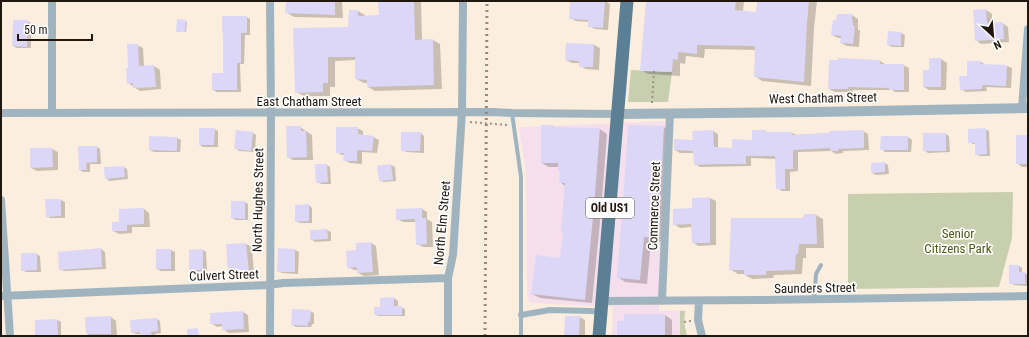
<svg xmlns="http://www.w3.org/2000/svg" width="1029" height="337" font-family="'Roboto Condensed',sans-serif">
<rect width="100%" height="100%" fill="#fceedf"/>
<path fill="#f5dfec" d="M664 121 666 129 659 275V311L685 310V331L687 336H612L613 307 530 303 527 296 526 172 519 128 521 127Z"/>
<path fill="#c7cfaf" d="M631 70 672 72 668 102H628Z
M1013 192 1012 238 999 287 848 289V194Z
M680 311H685L684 322 687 336H680Z"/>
<path fill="#0003" d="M312 1H342L343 18 294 17 286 12 312 3Z
M379 1H421L422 40H433L440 44 442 89 375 91 368 87V83H364L356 79V60L335 61V87H330V96H304L296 92 350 28 358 11 365 15V16H380Z
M571 1H605L610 4 608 30 595 29 589 26V22L576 21 570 18Z
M647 1H744L743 11 757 13 758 1H817L814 28 811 86 762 81 755 76 756 50 705 49 704 58 686 56 685 64 680 63V76L648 74 641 70Z
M986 10 992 14V24L1002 23 1008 27 1009 42 981 44 976 40Z
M838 15H852L858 19V30H860L859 47 847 46 841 43V38H838L832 35 837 22Z
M247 17 250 19V35H245L244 64H240L241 92H217L213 90 224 74Z
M27 21 31 23V48H17L13 46Z
M185 21 187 22 186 32H179Z
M889 32 901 33 905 35 904 47H892L888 45Z
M567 44 594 45 600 48 599 70 586 69 580 66V63H572L566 60Z
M137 45 143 48 144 67 154 66 160 70 161 89 140 91 128 83 129 69Z
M941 59 947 63 946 90H929L924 87 930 71Z
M880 61 885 64V65H903L909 68V92H895L892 90H853V92H835L829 89Z
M968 62H981L986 65 1007 66 1012 68 1011 88 986 87 987 91 966 92 961 89 968 77Z
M553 126 555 128 600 129 607 134 601 212 592 303 540 298 532 294 561 259 564 233 562 231 565 186 560 182 561 171 559 170V167H549L542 163Z
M300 127 312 135 313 160H293L288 157Z
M664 127 671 132 662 242 651 241 647 284 625 282 618 277Z
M357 128 363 131V136L373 137 379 140 377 153 362 152V164L350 163 344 160 345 155H342L337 152Z
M214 129 218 131V147H203L200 145Z
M985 129 989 131 990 156H980L976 154V144H973L969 142Z
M713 131 718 134V148L733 149 753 141V131H765L769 133H792L797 135 863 131 868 134 869 150 843 151V153L836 154 831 151 798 152V171L790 172V191H782L777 188 776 159 751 158V166L700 167 695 164 694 153H680L675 150Z
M253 133 256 135 255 152 239 151 235 148Z
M421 133 424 136V153L406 152 402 150Z
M946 134 949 136 950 152 928 153 924 150Z
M1028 136V167H1022L1017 163Z
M150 137 177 138 181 140 180 152H154L150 150Z
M908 137 912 140 911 152H885L882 149Z
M97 147 100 149 101 164H90V172H83L80 170Z
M52 149 58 152V170L37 171 31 168Z
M885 163 888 165 889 174 876 175 872 173Z
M327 165 330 167 331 184H321L317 182Z
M391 165 395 167 396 181 383 182 380 180Z
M124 167 127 169 128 179 109 181 106 178Z
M710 198 716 201V245L698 246 693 242 692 227 680 228 674 224 692 209Z
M61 200 65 202V218H50L47 216Z
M245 202 248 204V220H236L232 218Z
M309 205 312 208V223H300L296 221Z
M144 209 149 213 150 227H132V233L119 234 113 231 120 223Z
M422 209 427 212V219L432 222 433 247H423L417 244 416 222H403L397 219Z
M816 215 823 219 824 248H806V258H803L802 274 774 275 773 278 752 279 745 275V274H738L730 269 804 219Z
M327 230 331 232V241L315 242 311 239Z
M371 243 376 246 379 275 364 276 358 273V270H354L348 267 357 251Z
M246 244 252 247 254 274 235 276 229 273 227 245Z
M101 249 105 252 106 269 64 271 60 269 59 253Z
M171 250 175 252V271H161L157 269Z
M203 250 206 252 207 271 194 272 190 270Z
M279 250H295L299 252 298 274 282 273 278 271Z
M36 254 40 256 41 272H26L22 270Z
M1019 266 1022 268V273H1025L1028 275V286L1014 285 1010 283Z
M394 298 398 301V307H401L405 309V316H378L375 314 381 308V299Z
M310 311 314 313V324H312L311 327H296L292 325Z
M243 312 248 315 249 332 229 333 223 329V326L217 327 211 323Z
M665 315 672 320V336H618Z
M111 317 116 321 117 336H90L87 334Z
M580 317 585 320V336H565Z
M157 319 160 321 161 333 155 334V336H141V334H136L132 332Z
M57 320 61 322V336H36V321Z"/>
<path fill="#dcd7f6" d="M311 1H335V15L285 13 286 2H311Z
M378 1H414L415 40 433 39 434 85 367 87V80L355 79V57H328V83H323V92L295 93 293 28 348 27 349 10H358V16L379 15Z
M570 1H605L603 28 588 27V20L569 19Z
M646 1H736L735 10 756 12 757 1H809L807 23 804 82 754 77 755 46 697 45V54L678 52V60L673 59 672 72 640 71Z
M986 9 987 23 1003 22 1004 39 975 41 973 10Z
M837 14H852V20L853 21V26H855L853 44 840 43 841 36 831 35 833 20H836Z
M222 16H247V33H241V63H237V90H212V73H223V33H222Z
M177 19 186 20 185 32H176Z
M13 20H28L27 47 12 46Z
M888 31 901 32V46L887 45Z
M566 43 594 44 593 67H579V61L565 60Z
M127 44H138L139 66 154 65 156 87 133 88V83L127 84 126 68H128Z
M838 58 880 60V64H904V90H889V88L848 87V89H828L829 60H838Z
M929 58H941V87H923V70H929Z
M967 61H981V64L1007 65 1006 86 982 85V89L960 90 959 76H967Z
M541 125H553V127L600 128 594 207 585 300 531 294 536 255 560 258 563 232H561L565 183H559L560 170 558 171V163H541Z
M628 125 664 126 662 165H659L658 188H660L659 201H658L656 218V227H658L657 235H655V238L644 237 640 280 617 278 624 188 627 142Z
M286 126H301V131H306L307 157 287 158Z
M336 127H358V134L374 136 372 151 357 150V161H343L344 153H336Z
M199 128H215L214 145H199Z
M986 128 987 154 975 155V143H968V129Z
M236 130 253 132 251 151 234 149Z
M713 130 714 147 732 148V139L752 140V130H765V132H792V135L829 133V131L864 130V148L838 149V151H830V148L793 150V169H785V189H776L775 156H746V164H716L694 165 693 151 674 150V139L693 140 692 131Z
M401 132H421L420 151H401Z
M923 133H946V151H923Z
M1016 135H1028V164H1016Z
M149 136 177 137V151L149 150Z
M881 136H908V150H880Z
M78 146H97V162L86 163 87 170H79Z
M30 148H52L53 167 30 168Z
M885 162V172L871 173V163Z
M315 164H327L328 182 316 183Z
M391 164 393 180 379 181 377 166Z
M124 166 125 177 105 179 104 167Z
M710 197V243H692L691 224 673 225V209L692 208V198Z
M45 199H61V216L46 217Z
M231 201H245V219L231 218Z
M309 204V221L295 222V205Z
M144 208V224L127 225V231H112V222H119V209Z
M422 208V218H426L427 244 416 245 415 219 396 220V209Z
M804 214H816L817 244H799L798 254H796L795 270 766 271V275H744V270H729L731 218H803Z
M327 229 328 239 310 240V230Z
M371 242 373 272 357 273V267L347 268 346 251 356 250V243Z
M246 243 249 272 228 273 226 244Z
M101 248 102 267 59 270 58 252Z
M278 248 295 249V272H277Z
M156 249H171V269H156Z
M203 249V270H189V250Z
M21 253H37V270L21 271Z
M1009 265H1019V272H1025V284H1009Z
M394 297V306H402V315H374V307H380V298Z
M292 309 311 310 310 322H308V326L291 325Z
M243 311 244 329 222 330V324H210V313Z
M624 314H665V336H617V321H624Z
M111 316V334H86L85 317Z
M565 316H580L579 336H564Z
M157 318 158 331 151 332 152 336H140V332L131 333 130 320Z
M57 319 58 336H35V320Z
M198 328 199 336H187V329Z"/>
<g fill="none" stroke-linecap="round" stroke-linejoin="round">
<path stroke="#9d9285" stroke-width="2" stroke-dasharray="2 3" stroke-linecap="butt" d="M652 103 654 71
M470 122 507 125
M684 322 691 321"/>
<path stroke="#a0b4c0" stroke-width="4" d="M512 113 521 177V336
M814 300 816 274 821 265"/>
<path stroke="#a0b4c0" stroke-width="6" d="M521 315 550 310 591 311 601 312"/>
<path stroke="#a0b4c0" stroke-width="8" d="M1022 108 1028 29
M1 113 494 112 512 113 618 114
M52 113V1
M1 200 10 336
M1 296 269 285 283 283 448 278
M602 301 758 300 1028 296
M662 301 670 113
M699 301 698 320 702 336
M270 336 271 113 270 1
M448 336V278L453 255 462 112 463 1"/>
<path stroke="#a0b4c0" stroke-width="10" d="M618 114 815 112 1028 108"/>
<path stroke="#5b8096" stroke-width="13" d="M599 336 627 1"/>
<path stroke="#968a7e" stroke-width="3" stroke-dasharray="2 4" stroke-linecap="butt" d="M485 336 487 1"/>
</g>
<g text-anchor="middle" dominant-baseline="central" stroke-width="3.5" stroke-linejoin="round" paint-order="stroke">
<rect fill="#fefefe" stroke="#635c56" stroke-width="1" x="586" y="198" width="48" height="20" rx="3"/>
<g font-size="12" font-weight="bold" fill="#20170e">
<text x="610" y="208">Old US1</text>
</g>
<g font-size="13" fill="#20170e" stroke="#fefefe">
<text transform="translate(823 98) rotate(-1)">West Chatham Street</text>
<text x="309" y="101">East Chatham Street</text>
<text transform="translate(258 200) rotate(-89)">North Hughes Street</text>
<text transform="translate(654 206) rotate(-88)">Commerce Street</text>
<text transform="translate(442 223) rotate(-85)">North Elm Street</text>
<text transform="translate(224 275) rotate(-2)">Culvert Street</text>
<text transform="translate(815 288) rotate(-1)">Saunders Street</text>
</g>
<g font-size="13" fill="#4f5b15" stroke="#fefefe">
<text x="958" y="233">Senior<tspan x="958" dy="15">Citizens Park</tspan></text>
</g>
</g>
<rect width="1029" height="337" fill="none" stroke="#20170e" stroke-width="4"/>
<g transform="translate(993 36) rotate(154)" stroke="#fefefe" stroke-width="3" paint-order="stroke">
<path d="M0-3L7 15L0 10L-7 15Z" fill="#20170e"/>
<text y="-6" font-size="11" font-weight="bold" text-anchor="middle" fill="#20170e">N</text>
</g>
<path d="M18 34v6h74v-6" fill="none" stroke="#20170e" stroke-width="2"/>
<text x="24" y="34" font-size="12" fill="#20170e" stroke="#fefefe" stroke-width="3" paint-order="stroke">50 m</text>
</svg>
